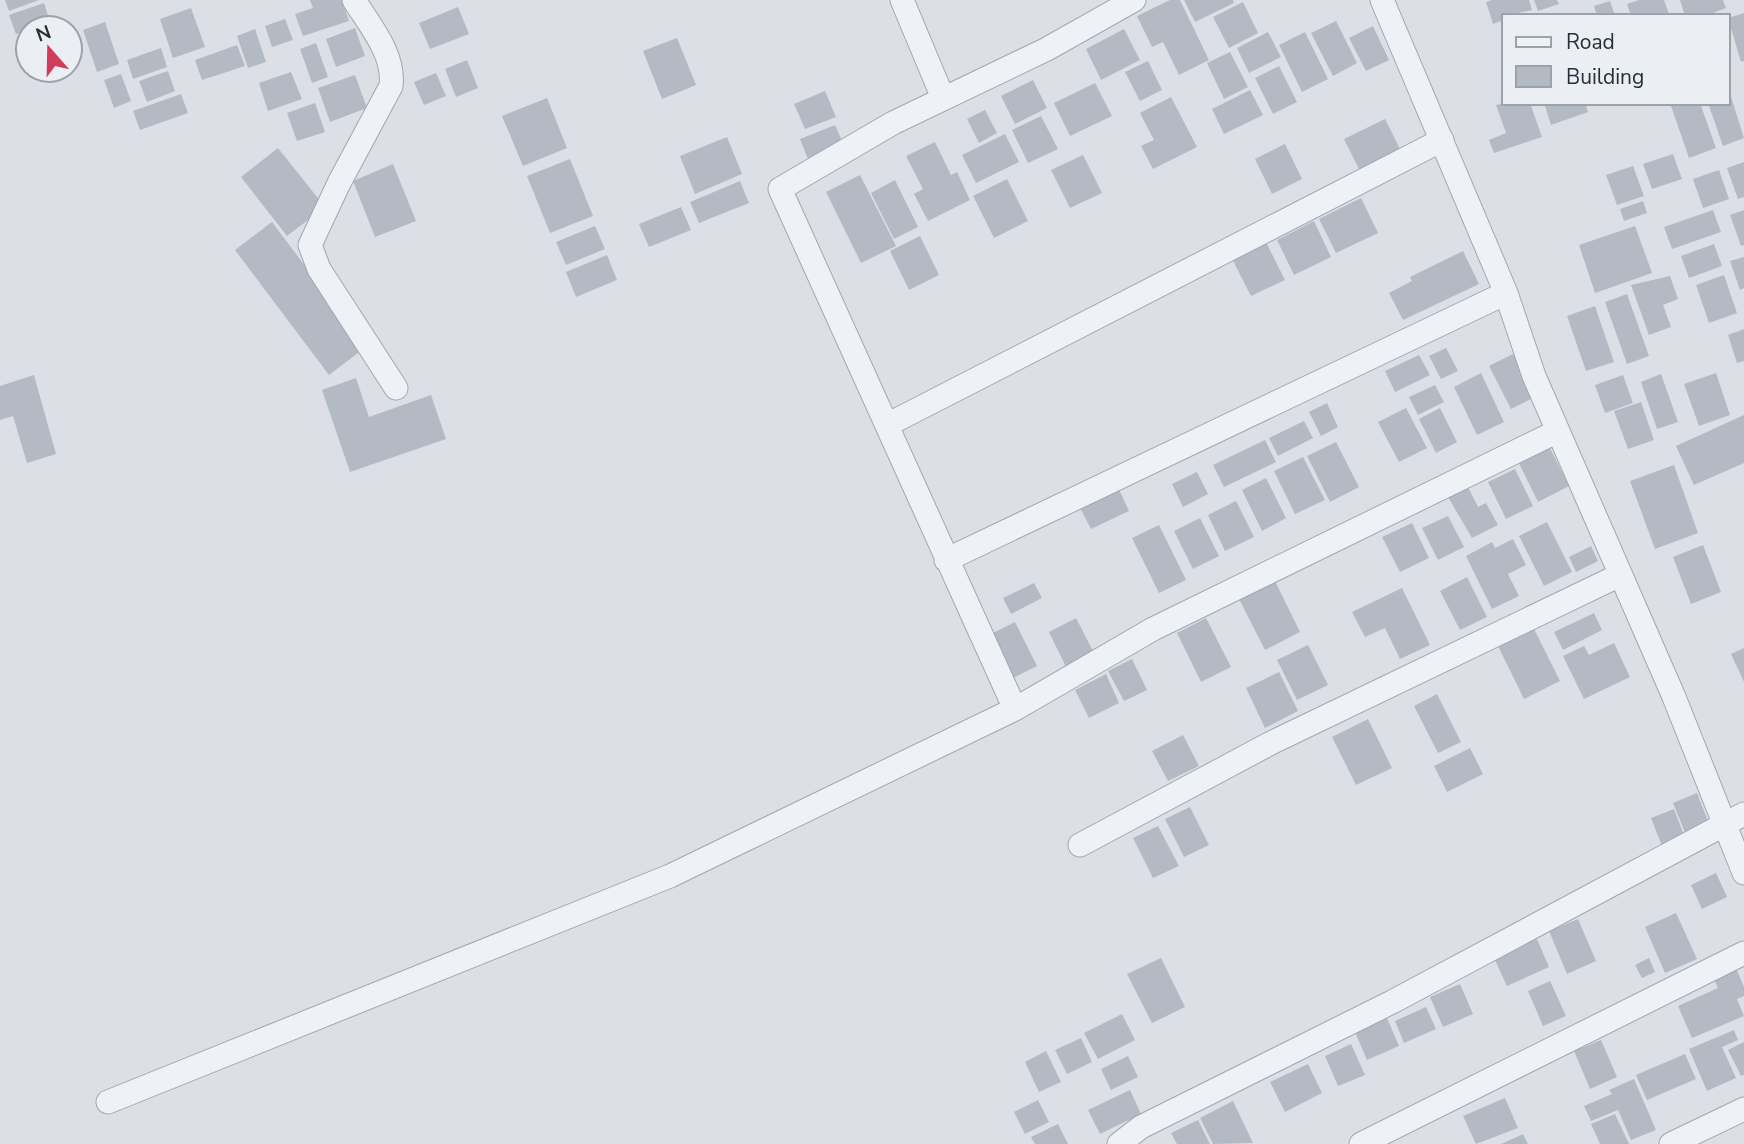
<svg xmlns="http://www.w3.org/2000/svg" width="1744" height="1144" font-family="'Nunito Sans',sans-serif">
<rect width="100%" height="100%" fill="#dce0e6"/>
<path fill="#b3bac3" d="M5 0H39L9 11Z
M310 0H342L349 21 303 36 295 14 313 8Z
M1170 0H1180L1209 60 1179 75 1163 42 1152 47 1137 16Z
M1184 0H1233L1234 3 1195 22Z
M1492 0H1529L1532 10 1504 16V20L1493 24 1486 2Z
M1534 0H1557L1559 4 1538 11Z
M1639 0H1664L1669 14 1631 16 1627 4Z
M1680 0H1723L1726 8 1705 16H1685Z
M1610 1 1615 16H1597L1594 6Z
M1243 2 1258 33 1229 48 1213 17Z
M44 3 50 22 16 34 9 15Z
M458 7 469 34 430 49 419 23Z
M191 8 205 47 173 58 160 19Z
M1744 13V61L1741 62 1728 18Z
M285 19 293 40 272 47 265 26Z
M1336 21 1357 63 1333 76 1311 33Z
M105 22 119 64 97 72 83 30Z
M1373 26 1389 60 1366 71 1349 38Z
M355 28 365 56 336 67 326 39Z
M255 29 266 62 248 68 237 36Z
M1124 29 1140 60 1101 80 1086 49Z
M1268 32 1281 57 1249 73 1237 48Z
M1305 32 1328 79 1302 92 1279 45Z
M677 38 696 85 662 99 643 51Z
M316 43 328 77 312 83 300 49Z
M237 45 245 66 202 80 195 60Z
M161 48 167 67 133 79 127 60Z
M1230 52 1248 87 1224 99 1207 63Z
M467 60 478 88 456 97 445 69Z
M1148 61 1162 90 1140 101 1125 72Z
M1279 66 1297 102 1273 114 1255 78Z
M168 71 175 91 147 102 139 81Z
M291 72 302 99 268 111 259 83Z
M436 73 446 96 424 105 414 82Z
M121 74 131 101 114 108 104 80Z
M355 75 367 108 330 122 318 88Z
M1033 80 1047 108 1015 124 1001 96Z
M1095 83 1112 116 1070 136 1054 103Z
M1728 87 1744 138 1723 146 1708 103H1728Z
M1250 90 1263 115 1224 134 1212 109Z
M825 91 836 117 805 129 794 104Z
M181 94 188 113 140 130 133 111Z
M1171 97 1197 147 1153 169 1141 146 1154 140 1140 113Z
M547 98 567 148 523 166 502 116Z
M315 103 325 132 297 141 287 113Z
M1504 103H1530L1542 137 1494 153 1489 140 1506 133 1496 105Z
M1544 103H1585L1588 112 1551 125Z
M1679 103H1700L1716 148 1689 158 1671 106Z
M985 110 997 133 979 143 967 119Z
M1041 116 1058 149 1028 163 1012 130Z
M1385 119 1406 161 1365 181 1344 139Z
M835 125 844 145 808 159 800 139Z
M1005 134 1019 162 976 183 962 155Z
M727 137 742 174 695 194 680 156Z
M935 142 951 175 957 172 970 200 928 221 914 194 923 189 906 156Z
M1285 144 1302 179 1272 194 1255 159Z
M278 148 325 207 287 236 241 177Z
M1673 154 1682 179 1652 189 1643 164Z
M1083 155 1102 193 1070 208 1051 170Z
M570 159 593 216 550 233 527 176Z
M1744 162V197L1738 199 1727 168Z
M393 164 416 221 375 237 353 181Z
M1633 166 1644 196 1617 205 1606 175Z
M1719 170 1729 199 1703 208 1693 179Z
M860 175 896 246 861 263 826 192Z
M1007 179 1028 221 994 238 973 196Z
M895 180 918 227 894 239 871 193Z
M740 181 749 203 699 223 690 202Z
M1361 198 1378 233 1336 253 1319 219Z
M1643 201 1647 213 1624 221 1620 209Z
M681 207 691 230 649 247 639 224Z
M1713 210 1721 232 1672 249 1664 227Z
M1744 210V245L1741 246 1730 215Z
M1314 221 1331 257 1294 275 1277 240Z
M272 222 366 347 329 375 235 250Z
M595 226 605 249 566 265 556 242Z
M1635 226 1652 273 1595 293 1579 245Z
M920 236 939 275 909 290 890 251Z
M1265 240 1285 280 1251 296 1231 257Z
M1714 244 1722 266 1689 278 1681 256Z
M1463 251 1479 284 1403 320 1389 293 1412 281 1410 277Z
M607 255 617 280 576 297 566 272Z
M1744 257V288L1740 290 1730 261Z
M1724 275 1737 313 1709 323 1696 285Z
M1670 276 1678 299 1663 305 1671 327 1649 335 1631 285Z
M1627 294 1649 356 1627 364 1605 302Z
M1595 306 1614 362 1586 371 1567 316Z
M1744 329V361L1737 363 1728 335Z
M1446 348 1458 371 1441 379 1429 356Z
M1513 354 1535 397 1511 409 1489 366Z
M1419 355 1430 375 1395 392 1385 371Z
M1481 373 1504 422 1477 435 1454 387Z
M1716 373 1730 415 1699 426 1684 384Z
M1661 374 1678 422 1657 429 1641 382Z
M34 375 56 454 27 463 13 416 0 420V386Z
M1623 375 1633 403 1605 413 1595 385Z
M356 378 369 417 431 395 446 439 350 472 322 390Z
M1435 385 1444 402 1418 415 1409 397Z
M1641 402 1654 440 1628 449 1614 411Z
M1327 403 1338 427 1321 436 1309 412Z
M1406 408 1427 448 1399 462 1378 422Z
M1440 408 1457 442 1436 453 1419 419Z
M1744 415V463L1694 485 1676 446Z
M1304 421 1313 438 1278 456 1269 438Z
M1265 440 1276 462 1224 487 1213 465Z
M1546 440 1569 486 1538 502 1515 455Z
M1336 442 1359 487 1330 502 1307 456Z
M1303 457 1325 500 1295 514 1274 471Z
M1674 465 1698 533 1655 549 1630 481Z
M1515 469 1533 506 1506 519 1488 482Z
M1197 472 1208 494 1183 507 1172 484Z
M1266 478 1286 518 1262 531 1242 490Z
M1116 483 1129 511 1091 529 1077 502Z
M1468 487 1478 507 1486 503 1498 525 1472 538 1448 497Z
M1236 501 1254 537 1225 551 1208 515Z
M1448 516 1464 547 1438 560 1422 528Z
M1200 518 1219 556 1193 569 1174 531Z
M1547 522 1572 572 1544 586 1519 536Z
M1412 523 1429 558 1400 572 1382 537Z
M1159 525 1186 580 1159 593 1132 538Z
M1513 539 1526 565 1508 574 1519 596 1492 609 1466 556 1492 542 1495 548Z
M1703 545 1721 592 1691 604 1673 557Z
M1591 546 1598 561 1576 572 1569 557Z
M1273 577 1300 632 1265 650 1237 595Z
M1467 577 1487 617 1460 630 1440 591Z
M1034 583 1042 598 1011 614 1003 598Z
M1402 588 1430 645 1400 659 1385 628 1365 637 1352 612Z
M1594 613 1602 630 1563 650 1554 632Z
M1076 618 1094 653 1066 667 1049 632Z
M1206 618 1231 667 1201 682 1177 633Z
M1015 622 1037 666 1009 680 987 636Z
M1534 629 1560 681 1524 699 1498 646Z
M1614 643 1630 677 1584 699 1563 656 1584 646 1589 655Z
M1308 645 1328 685 1297 700 1277 660Z
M1744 648V682L1731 654Z
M1132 659 1147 690 1124 701 1108 671Z
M1279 672 1298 711 1265 728 1246 688Z
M1106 674 1119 703 1089 718 1075 690Z
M1437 694 1461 742 1438 753 1414 706Z
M1368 719 1392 768 1356 785 1332 737Z
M1183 735 1199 766 1168 781 1152 751Z
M1470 748 1483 774 1447 792 1434 766Z
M1697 793 1710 826 1686 835 1673 803Z
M1190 807 1209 845 1184 857 1165 819Z
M1674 809 1687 843 1664 851 1651 818Z
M1158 826 1179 866 1153 878 1133 838Z
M1716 873 1727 897 1702 909 1691 885Z
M1676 913 1697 959 1665 973 1645 927Z
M1578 919 1596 961 1567 974 1549 931Z
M1537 939 1549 967 1507 986 1494 958Z
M1161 958 1185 1007 1152 1023 1127 974Z
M1649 958 1655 972 1642 978 1635 965Z
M1734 963 1744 987V996L1737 999 1744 1016 1692 1038 1678 1006 1718 988 1711 973Z
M1550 981 1566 1016 1543 1026 1528 991Z
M1460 984 1473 1014 1443 1027 1430 997Z
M1426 1007 1436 1029 1404 1043 1395 1021Z
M1122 1014 1135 1040 1098 1059 1084 1033Z
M1387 1018 1399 1046 1367 1060 1355 1032Z
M1734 1030 1738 1040 1722 1047 1736 1078 1707 1091 1689 1049Z
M1081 1038 1092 1062 1067 1074 1055 1050Z
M1601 1040 1617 1077 1590 1089 1574 1051Z
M1744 1042V1075L1741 1076 1728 1050Z
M1351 1044 1365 1075 1338 1086 1325 1056Z
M1046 1051 1061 1082 1039 1092 1025 1062Z
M1685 1054 1696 1079 1647 1100 1636 1075Z
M1128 1056 1138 1077 1111 1090 1101 1069Z
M1308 1064 1322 1093 1285 1112 1270 1082Z
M1634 1079 1656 1130 1631 1140 1618 1110 1591 1121 1584 1106 1612 1094 1609 1090Z
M1130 1090 1141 1114 1100 1134 1088 1110Z
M1505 1098 1518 1128 1476 1144 1463 1116Z
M1038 1100 1049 1122 1025 1134 1014 1112Z
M1233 1101 1253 1143 1213 1144 1200 1118Z
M1615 1114 1629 1144H1600L1591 1124Z
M1198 1120 1210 1144H1177L1171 1133Z
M1058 1124 1068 1144H1035L1031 1137Z
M1523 1134 1528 1144H1501Z"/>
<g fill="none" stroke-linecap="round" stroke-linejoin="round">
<g stroke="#a1a7b0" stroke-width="25">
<path id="minor" d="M354 0C370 26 395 54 391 86L339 183 310 245 319 269 396 388
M902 0 943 98
M1382 0 1506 293 1534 376 1674 697 1744 873
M887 425 1442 140
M946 560 1506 293
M1015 709 780 189 893 123 1047 49 1134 0
M1080 845 1271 743 1620 575
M108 1102 670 876 1015 709 1153 629 1558 431
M1119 1144 1141 1127 1392 1002 1744 814
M1361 1144 1744 953
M1671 1144 1744 1109"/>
</g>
<use href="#minor" stroke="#eef1f5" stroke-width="23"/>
</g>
<rect x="1502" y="14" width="228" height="91" fill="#ebeff4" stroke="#9ca2aa" stroke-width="2"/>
<rect x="1516" y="37" width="35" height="10" fill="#eef1f5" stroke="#9ca2aa" stroke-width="2"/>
<text x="1566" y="49" font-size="21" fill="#252f3c">Road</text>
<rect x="1516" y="66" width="35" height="21" fill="#b3bac3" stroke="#9ca2aa" stroke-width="2"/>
<text x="1566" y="84" font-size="21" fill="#252f3c">Building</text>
<g transform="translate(49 49) rotate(340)"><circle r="33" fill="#ebeff4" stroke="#9ca2aa" stroke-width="2"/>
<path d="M0-5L12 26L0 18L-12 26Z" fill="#cf3d5a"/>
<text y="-10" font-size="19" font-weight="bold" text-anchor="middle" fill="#252f3c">N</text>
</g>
</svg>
